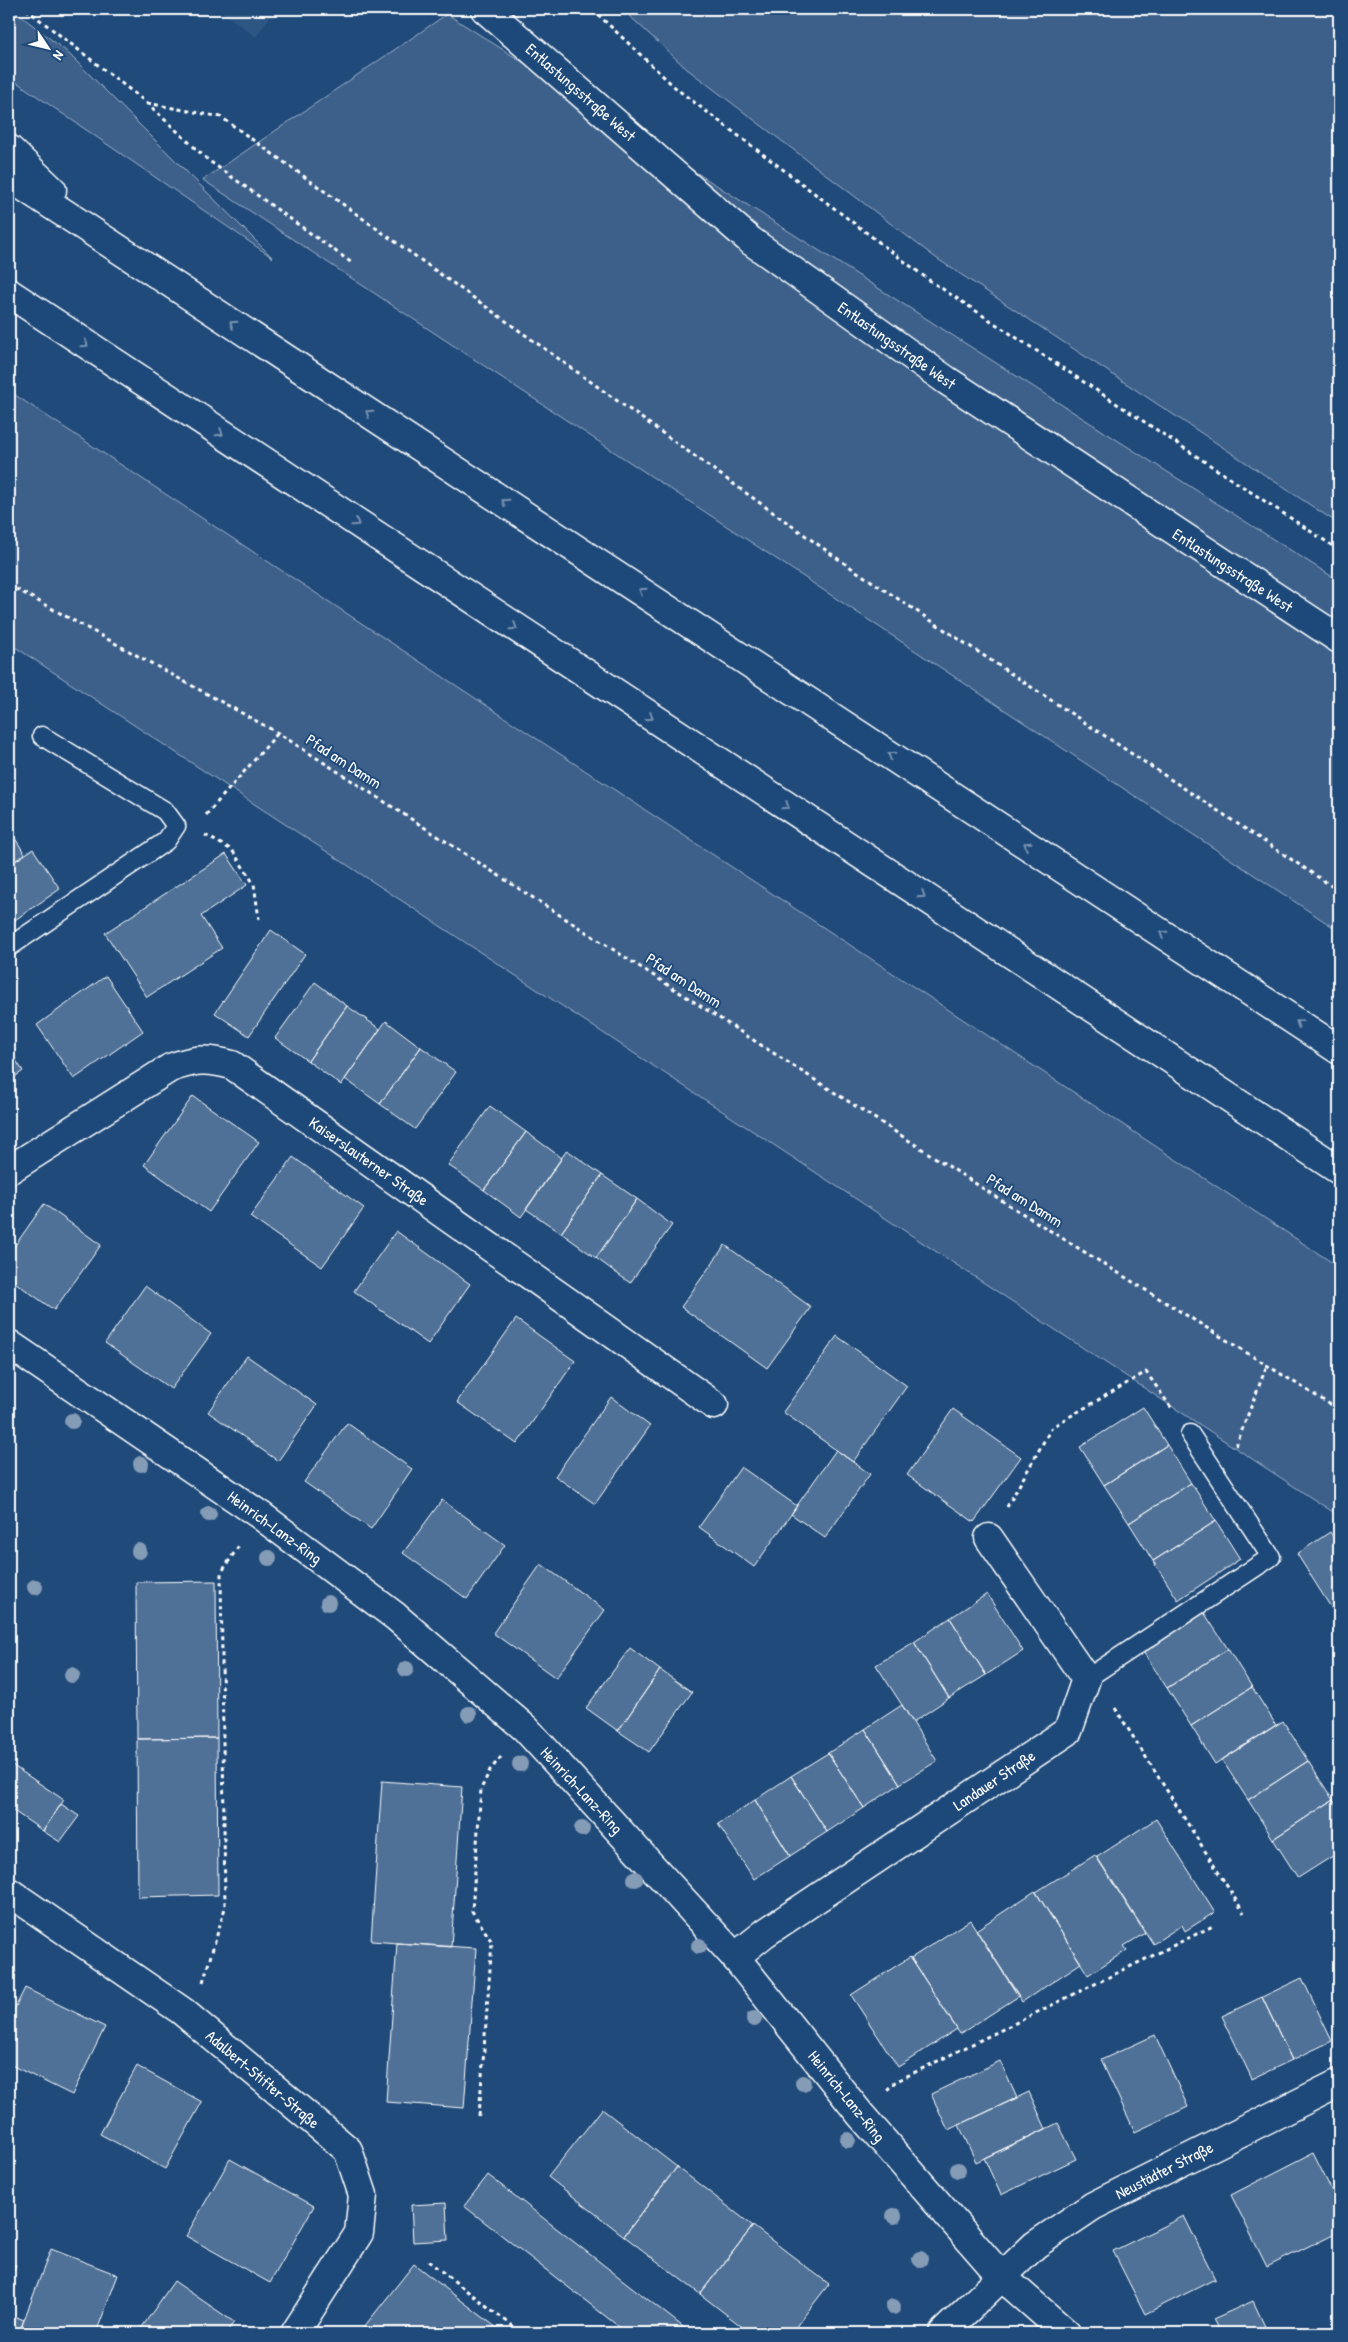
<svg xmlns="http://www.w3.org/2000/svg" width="1348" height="2342" font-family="'Patrick Hand',sans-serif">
<rect width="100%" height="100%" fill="#1f4a7a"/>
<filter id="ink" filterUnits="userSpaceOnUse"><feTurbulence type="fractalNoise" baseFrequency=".02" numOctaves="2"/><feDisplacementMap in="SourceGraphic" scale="10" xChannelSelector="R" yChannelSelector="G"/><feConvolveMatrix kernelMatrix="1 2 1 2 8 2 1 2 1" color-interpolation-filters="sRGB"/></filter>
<g filter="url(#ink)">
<path fill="#2e5683" d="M218 9H276L256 37Z"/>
<path fill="#3c618b" stroke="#9eb0c5" d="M9 9H12L66 51 273 258 9 77Z
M622 9H1339V524L936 258 687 69Z
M447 14 1339 581V931L203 180Z
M9 391 1339 1267V1516L9 643Z"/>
<path fill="#507197" stroke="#fff" d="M9 829 25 854 9 865Z
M33 849 60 889 9 924V865Z
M226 854 247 885 201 916 222 948 147 997 105 933Z
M271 930 305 954 249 1036 215 1013Z
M106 976 143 1031 74 1079 37 1025Z
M315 982 347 1006 308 1061 275 1038Z
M347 1006 380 1029 341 1085 308 1061Z
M386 1021 421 1047 380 1104 345 1079Z
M421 1047 456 1072 415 1129 380 1104Z
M9 1050 23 1071 9 1081Z
M193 1096 259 1142 209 1212 144 1165Z
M490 1106 526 1132 484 1190 448 1165Z
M526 1132 562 1158 521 1217 484 1190Z
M567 1150 602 1175 561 1233 526 1209Z
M293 1157 364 1208 322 1267 250 1217Z
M602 1175 637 1199 596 1258 561 1233Z
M637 1199 672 1225 630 1283 596 1258Z
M44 1204 101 1245 54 1310 9 1278V1254Z
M396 1231 470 1284 428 1344 354 1291Z
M725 1245 811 1307 767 1368 681 1307Z
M145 1286 211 1334 171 1389 105 1343Z
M516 1319 575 1361 517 1444 457 1402Z
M837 1336 907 1386 853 1462 783 1412Z
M247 1356 317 1405 278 1461 208 1412Z
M611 1397 650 1426 595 1504 555 1476Z
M1143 1407 1167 1445 1104 1485 1080 1447Z
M953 1409 1021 1457 974 1522 907 1475Z
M347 1423 412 1469 371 1529 304 1482Z
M1167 1445 1191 1483 1129 1523 1104 1485Z
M836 1450 870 1474 825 1538 791 1514Z
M741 1467 797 1506 754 1567 699 1527Z
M1191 1483 1216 1521 1153 1561 1129 1523Z
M442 1500 505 1545 467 1599 403 1553Z
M1216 1521 1240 1559 1178 1600 1153 1561Z
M1330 1532 1339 1546V1620L1297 1554Z
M541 1564 605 1610 556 1678 493 1633Z
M216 1581 217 1738 137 1739 136 1582Z
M987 1594 1023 1651 986 1675 950 1618Z
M1203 1611 1228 1649 1167 1688 1142 1650Z
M950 1618 986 1675 949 1698 914 1642Z
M914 1642 949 1698 913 1722 876 1665Z
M630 1648 660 1670 618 1731 586 1708Z
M1228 1649 1252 1687 1191 1726 1167 1688Z
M660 1670 692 1692 649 1752 618 1731Z
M1252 1687 1276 1725 1215 1764 1191 1726Z
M902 1705 937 1761 900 1784 865 1729Z
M1283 1721 1308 1761 1248 1800 1222 1760Z
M865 1729 900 1784 864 1808 828 1753Z
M217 1738 218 1895 138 1897 137 1739Z
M828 1753 864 1808 827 1832 791 1776Z
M1308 1761 1333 1800 1273 1839 1248 1800Z
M9 1763 64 1800 43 1831 9 1808Z
M791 1776 827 1832 790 1856 755 1800Z
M382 1781 462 1787 451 1947 371 1941Z
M755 1800 790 1856 754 1879 718 1824Z
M1333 1800 1339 1809V1852L1298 1878 1273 1839Z
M61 1804 79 1816 60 1842 43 1831Z
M1156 1819 1215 1912 1185 1931 1182 1925 1153 1944 1097 1857Z
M1095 1855 1145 1933 1124 1946 1127 1950 1088 1975 1036 1892Z
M1035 1891 1081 1963 1022 2002 976 1930Z
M970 1920 1019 1996 960 2034 911 1958Z
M397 1943 476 1948 464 2108 386 2102Z
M910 1957 957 2029 898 2067 851 1995Z
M1302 1978 1332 2041 1292 2060 1262 1997Z
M25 1988 105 2027 72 2095 9 2064V2020Z
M1262 1997 1292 2060 1252 2079 1222 2016Z
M1155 2035 1188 2107 1135 2132 1101 2060Z
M1000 2061 1017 2098 948 2130 931 2094Z
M137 2066 202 2102 165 2169 100 2134Z
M1029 2092 1046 2129 976 2162 959 2125Z
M602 2109 677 2167 624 2236 548 2177Z
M1058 2123 1076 2159 1001 2195 984 2158Z
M1313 2153 1339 2205V2231L1267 2267 1231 2195Z
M230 2159 314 2206 270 2283 186 2236Z
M677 2167 753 2226 700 2294 624 2236Z
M488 2175 691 2333H627L464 2206Z
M446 2203 448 2240 413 2242 411 2205Z
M1184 2216 1215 2279 1145 2314 1113 2251Z
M753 2226 829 2284 791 2333H750L700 2294Z
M51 2249 118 2275 96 2333H19Z
M9 2262 16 2265 9 2284Z
M414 2264 501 2331 499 2333 360 2332Z
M174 2281 234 2322 226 2333H138Z
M1253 2301 1268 2333H1220L1213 2319Z
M9 2314 24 2320 19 2333H9Z"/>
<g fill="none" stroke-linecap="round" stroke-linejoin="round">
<g stroke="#fff" stroke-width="21">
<path id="service" d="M9 947 166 841 176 826 165 811 42 736
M1086 1679 1271 1557 1190 1434"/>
</g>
<g stroke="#fff" stroke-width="31">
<path id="minor" d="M9 1170 170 1068C195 1059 206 1058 232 1065L714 1405
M9 1892 182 2011 348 2150 363 2195 359 2233 295 2333
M735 1957 765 1933 1068 1731 1086 1679 989 1538
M943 2333 1035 2245 1093 2206 1339 2083"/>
</g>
<g stroke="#fff" stroke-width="31">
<path id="tertiary" d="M9 1344 260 1515 395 1616 526 1729 735 1957 860 2114 1001 2276 1066 2333"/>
</g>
<g stroke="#fff" stroke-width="31">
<path id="secondary" d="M485 9 751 241 946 380 1339 639"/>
</g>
<g stroke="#fff" stroke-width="31">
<path id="motorway" d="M9 149 52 190
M9 177 1339 1050
M9 293 1339 1170"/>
</g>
<path stroke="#fff" stroke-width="3" stroke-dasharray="4 4" stroke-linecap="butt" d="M26 9 147 103 208 160 352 263
M592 9 678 90 929 280 1339 550
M147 103 221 117 841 561 1339 891
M9 585 278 733 1004 1202 1339 1410
M206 815 278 733
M205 835 232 850 254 884 259 919
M1236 1446 1267 1365
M1007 1507 1052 1427 1146 1372 1173 1410
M1115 1708 1244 1913
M203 1982 225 1908 221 1573 240 1544
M887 2090 895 2082 1213 1926
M479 2116 492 1942 472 1911 481 1789 490 1770 501 1757
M428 2261 522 2333"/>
<use href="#service" stroke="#1f4a7a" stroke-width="18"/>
<use href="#minor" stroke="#1f4a7a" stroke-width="28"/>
<use href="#tertiary" stroke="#1f4a7a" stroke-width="28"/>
<use href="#secondary" stroke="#1f4a7a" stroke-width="28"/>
<use href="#motorway" stroke="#1f4a7a" stroke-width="28"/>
</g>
<g fill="#859cb6">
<circle cx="72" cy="1421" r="8"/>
<circle cx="141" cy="1464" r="8"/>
<circle cx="209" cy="1514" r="8"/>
<circle cx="139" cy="1551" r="8"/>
<circle cx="269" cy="1558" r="8"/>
<circle cx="35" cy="1587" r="8"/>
<circle cx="328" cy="1603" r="8"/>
<circle cx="406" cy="1669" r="8"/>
<circle cx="72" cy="1675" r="8"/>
<circle cx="469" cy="1714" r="8"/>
<circle cx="520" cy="1764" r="8"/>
<circle cx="582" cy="1829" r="8"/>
<circle cx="635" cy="1879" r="8"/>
<circle cx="699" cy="1946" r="8"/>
<circle cx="754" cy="2019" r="8"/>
<circle cx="803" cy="2083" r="8"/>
<circle cx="848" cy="2140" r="8"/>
<circle cx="958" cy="2170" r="8"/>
<circle cx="894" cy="2216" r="8"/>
<circle cx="920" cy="2259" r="8"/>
<circle cx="893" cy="2307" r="8"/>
</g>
<defs><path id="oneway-chevron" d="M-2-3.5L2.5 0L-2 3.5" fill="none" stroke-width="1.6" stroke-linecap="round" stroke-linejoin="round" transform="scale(1.25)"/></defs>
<g stroke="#7992af">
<use href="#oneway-chevron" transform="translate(233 324) rotate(-147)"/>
<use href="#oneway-chevron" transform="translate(85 344) rotate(33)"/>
<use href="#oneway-chevron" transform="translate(369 413) rotate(-147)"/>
<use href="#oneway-chevron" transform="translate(220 433) rotate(33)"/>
<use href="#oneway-chevron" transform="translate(505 502) rotate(-147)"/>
<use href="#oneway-chevron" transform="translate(356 523) rotate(33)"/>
<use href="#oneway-chevron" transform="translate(642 591) rotate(-147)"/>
<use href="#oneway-chevron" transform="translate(514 627) rotate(33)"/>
<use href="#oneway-chevron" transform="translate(650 717) rotate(33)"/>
<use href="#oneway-chevron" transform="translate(891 755) rotate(-147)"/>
<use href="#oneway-chevron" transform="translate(786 806) rotate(33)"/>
<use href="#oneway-chevron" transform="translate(1027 845) rotate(-147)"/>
<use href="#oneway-chevron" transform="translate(922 895) rotate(33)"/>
<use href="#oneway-chevron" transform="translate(1163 934) rotate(-147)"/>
<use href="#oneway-chevron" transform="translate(1299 1023) rotate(-147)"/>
</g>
</g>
<g text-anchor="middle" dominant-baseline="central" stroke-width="4" stroke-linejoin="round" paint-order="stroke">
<g font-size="16" fill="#fff" stroke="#1f4a7a">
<text transform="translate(581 92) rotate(41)">Entlastungsstraße West</text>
<text transform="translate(897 345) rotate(35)">Entlastungsstraße West</text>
<text transform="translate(1233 570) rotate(33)">Entlastungsstraße West</text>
<text transform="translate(344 761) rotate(33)">Pfad am Damm</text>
<text transform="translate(684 980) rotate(33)">Pfad am Damm</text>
<text transform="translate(369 1161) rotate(35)">Kaiserslauterner Straße</text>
<text transform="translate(1025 1200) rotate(32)">Pfad am Damm</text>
<text transform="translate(275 1527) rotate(36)">Heinrich-Lanz-Ring</text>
<text transform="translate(994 1780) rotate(-34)">Landauer Straße</text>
<text transform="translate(582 1790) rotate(47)">Heinrich-Lanz-Ring</text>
<text transform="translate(263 2079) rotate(40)">Adalbert-Stifter-Straße</text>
<text transform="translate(847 2096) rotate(51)">Heinrich-Lanz-Ring</text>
<text transform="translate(1164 2170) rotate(-27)">Neustädter Straße</text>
</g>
</g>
<rect width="1348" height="2342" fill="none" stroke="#1f4a7a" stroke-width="30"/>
<rect x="15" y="15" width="1318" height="2312" fill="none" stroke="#fff" stroke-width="2" filter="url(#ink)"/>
<g transform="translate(48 48) rotate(125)" stroke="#1f4a7a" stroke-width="4" paint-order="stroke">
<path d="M0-4L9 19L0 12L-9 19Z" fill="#ffffff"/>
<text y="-8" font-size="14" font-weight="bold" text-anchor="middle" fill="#ffffff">N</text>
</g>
</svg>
